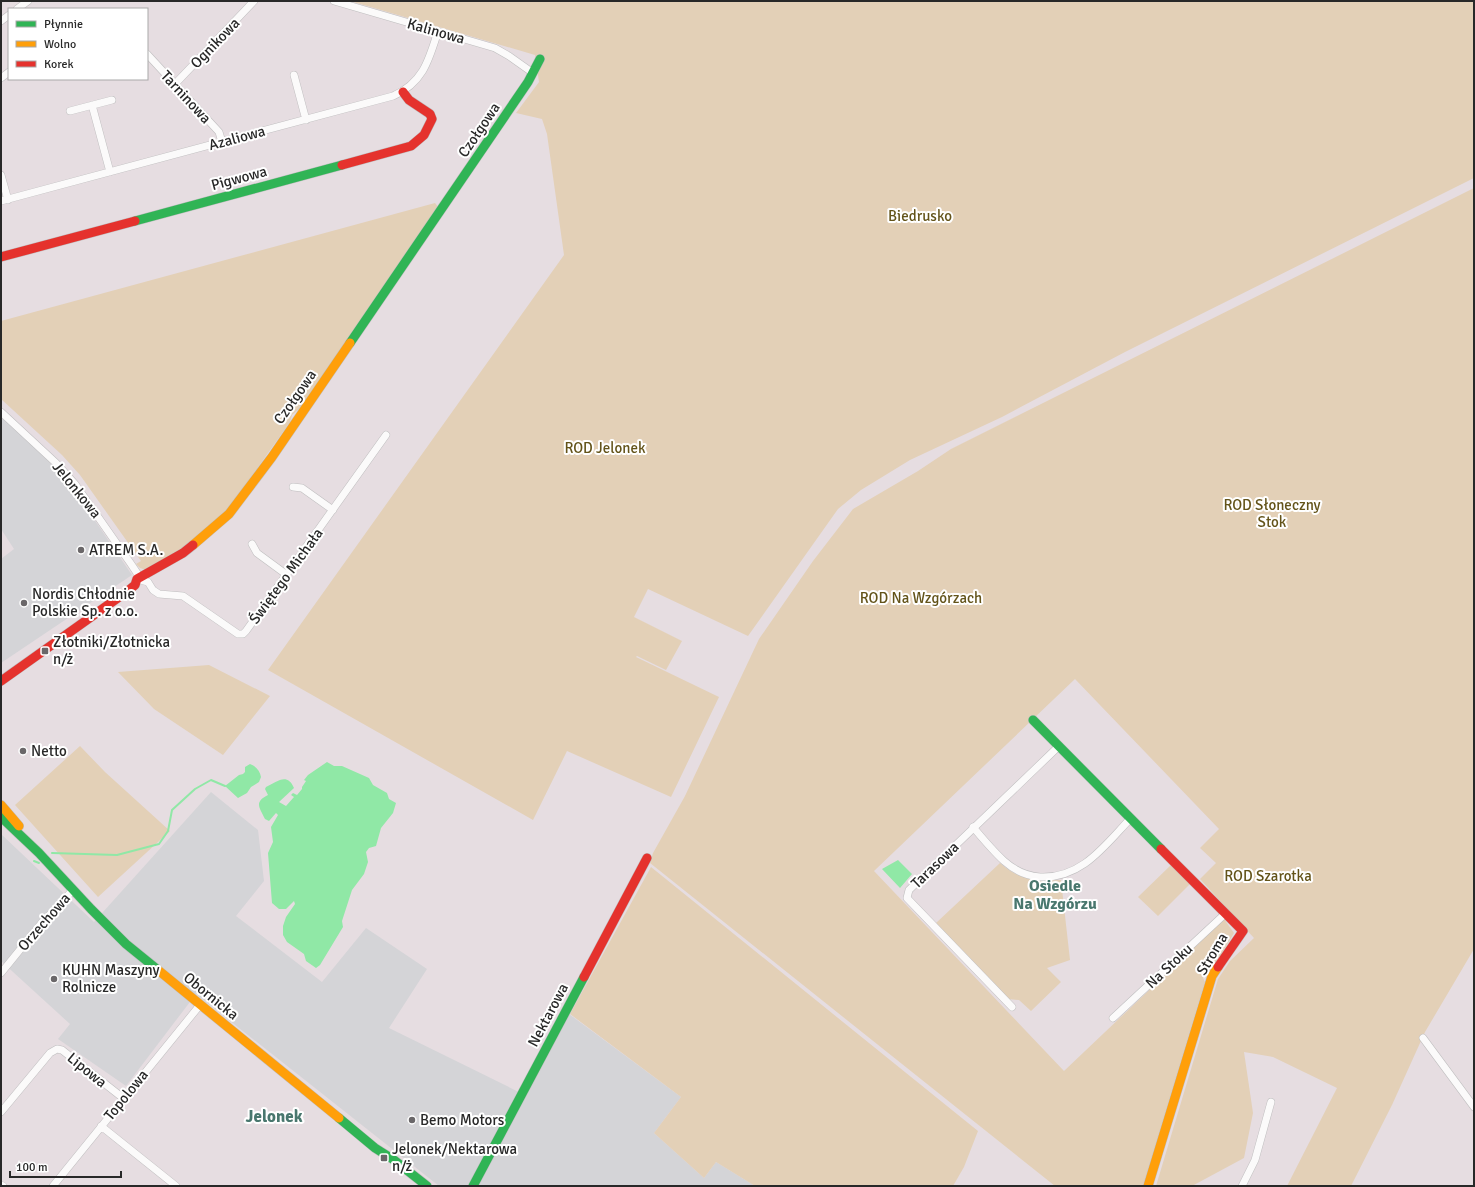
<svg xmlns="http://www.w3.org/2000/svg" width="1475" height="1187" font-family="Signika,sans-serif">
<rect width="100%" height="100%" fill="#e6dde1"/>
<path fill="#d4d4d7" d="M1 416 66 478 132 575 1 663V559L14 549 1 529Z
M211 792 258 830 264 881 236 916 322 982 366 928 427 969 389 1028 525 1095 569 1014 681 1097 654 1133 704 1178 716 1162 755 1186H439L196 994 126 1086 58 1039 70 1024 1 961V834L94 922Z"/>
<path fill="#e3d0b7" d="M350 1H1474V178L1125 352 1002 417 910 460 861 490 838 509 748 636 648 589 634 617 682 641 666 670 637 656 636 657 719 697 671 797 567 751 533 820 268 670 564 255 547 134 542 119 516 113 539 82 535 55Z
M1474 188V949L1425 1032 1392 1105 1351 1186H1287L1337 1088 1273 1057 1244 1052 1253 1113 1244 1158 1192 1186H1156L1218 979 1230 961 1254 938 1200 879 1216 863 1200 848 1219 829 1075 679 874 871 1064 1071 1224 919 1234 933 1211 971 1203 978 1205 982 1143 1186H1055L650 863 653 853 685 796 759 639 813 561 853 509 918 471 951 449Z
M435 203 439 208 304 405 292 415 290 422 227 511 199 538 146 570 140 568 136 564 141 561 80 475 62 455 1 399V321Z
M209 665 270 696 223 755 154 709 118 672Z
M80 746 105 772 170 831 98 897 15 805Z
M1000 863C1019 880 1036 881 1061 880L1070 960 1047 968 1061 982 1031 1011 1019 1000 1008 999 936 923Z
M1172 864 1191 883 1158 916 1138 897Z
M651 867 978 1131 964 1167 953 1186H755L716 1162 704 1178 654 1133 681 1097 570 1014Z"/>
<path fill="#90e8a6" d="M327 762 334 766H342L369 778 373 785 387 793 389 799 396 803 393 813 381 828 376 846 369 848 366 852 368 862 364 874 352 890 342 921 343 927 320 965 316 968 306 961 304 954 287 942 283 935V926L286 917 295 904 294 901 286 909H279L272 903 268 853 273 842 271 827 278 815 276 813 269 821 265 819C259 807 254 802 268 795L265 789 266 787C277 782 287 772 294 788L279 802 286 806 294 797 291 795 293 793 297 795 302 789V787L306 781 304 780 308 775Z
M250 764C256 766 260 771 261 777L259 782 251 787 247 793 238 798 225 786 239 775 243 774 245 772V767Z
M898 860 912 874 900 888 882 869Z"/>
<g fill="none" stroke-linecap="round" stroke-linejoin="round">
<path stroke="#90e8a6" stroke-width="2" d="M52 853 117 855 159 844 168 831 172 810 195 789 211 780 225 786
M34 861 39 863"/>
<g stroke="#bfbebf" stroke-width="8">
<path id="street" d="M334 1 495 48 509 56 533 73
M17 9 28 1
M1 21 9 15
M147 54 219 132 222 142
M294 75 306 120
M1 78 9 72
M175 84 254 1
M92 105 110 172
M70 111 112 100
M1 175 8 200
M1 201 393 96C423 83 429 60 438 31
M1 412 56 463 75 484 131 564 137 573V579L148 582 153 590 159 594 183 596 238 634H243L246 631 386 435
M293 487 302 488 333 510
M252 544 257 553 287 575
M973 827C983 839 993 851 1004 861 1014 870 1027 876 1040 877 1082 879 1105 845 1131 818
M1 973 40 925 73 890
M1012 1007 907 898 909 890 1059 746
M1113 1018 1226 913
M1423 1038 1474 1107
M1 1112 50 1053 57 1049 62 1050 123 1098
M101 1126 176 1186
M1 1185 3 1186
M53 1186 200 1005
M1242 1186 1255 1160 1271 1102"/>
</g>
<g stroke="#bfbebf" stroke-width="10">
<path id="fast" d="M135 221 342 165
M350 343 528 82 540 59
M1033 720 1161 849
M1 817 39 853 91 909 126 944 158 970
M339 1118 375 1148 394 1160 427 1186
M473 1186 584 977"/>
</g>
<g stroke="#bfbebf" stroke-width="10">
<path id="slow" d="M193 545 229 514 272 457 350 343
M1 805 19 826
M158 970 339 1118
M1148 1186 1212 976 1218 967"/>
</g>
<g stroke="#bfbebf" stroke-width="10">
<path id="jam" d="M342 165 411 146 424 135 432 119 430 114 409 100 403 92
M1 257 135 221
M1 681 129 590 135 585 137 579 183 553 193 545
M1161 849 1243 931 1218 967
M584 977 647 858"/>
</g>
<use href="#street" stroke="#fbfafa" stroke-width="7"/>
<use href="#fast" stroke="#30b455" stroke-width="9"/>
<use href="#slow" stroke="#ff9f0a" stroke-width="9"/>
<use href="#jam" stroke="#e5322d" stroke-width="9"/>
</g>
<g fill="#6a6769" stroke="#fff" stroke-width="1.5">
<circle cx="81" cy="550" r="4"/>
<circle cx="24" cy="603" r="4"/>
<rect x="41" y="647" width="8" height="8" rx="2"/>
<circle cx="23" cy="751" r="4"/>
<circle cx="54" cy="979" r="4"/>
<circle cx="412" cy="1120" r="4"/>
<rect x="380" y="1154" width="8" height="8" rx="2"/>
</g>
<g text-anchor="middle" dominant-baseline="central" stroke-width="4" stroke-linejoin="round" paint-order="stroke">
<g font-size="15" fill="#282828" stroke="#fff">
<text transform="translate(436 31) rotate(16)">Kalinowa</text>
<text transform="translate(215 43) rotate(-46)">Ognikowa</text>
<text transform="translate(186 97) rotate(47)">Tarninowa</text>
<text transform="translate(479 130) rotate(-56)">Czołgowa</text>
<text transform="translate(237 138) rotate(-15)">Azaliowa</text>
<text transform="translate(239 178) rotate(-15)">Pigwowa</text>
<text transform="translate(295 397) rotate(-55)">Czołgowa</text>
<text transform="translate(77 490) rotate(51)">Jelonkowa</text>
<text transform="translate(286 576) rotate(-54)">Świętego Michała</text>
<text transform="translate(935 865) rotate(-44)">Tarasowa</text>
<text transform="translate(44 922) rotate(-49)">Orzechowa</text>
<text transform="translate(1212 954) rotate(-59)">Stroma</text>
<text transform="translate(1169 966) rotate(-43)">Na Stoku</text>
<text transform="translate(211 996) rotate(39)">Obornicka</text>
<text transform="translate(548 1015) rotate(-62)">Nektarowa</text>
<text transform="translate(87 1070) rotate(39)">Lipowa</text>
<text transform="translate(126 1095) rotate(-51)">Topolowa</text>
</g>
<g font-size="15" fill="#635319" stroke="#fff">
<text x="920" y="216">Biedrusko</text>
<text x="605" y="448">ROD Jelonek</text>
<text x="1272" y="505">ROD Słoneczny<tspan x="1272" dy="17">Stok</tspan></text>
<text x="921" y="598">ROD Na Wzgórzach</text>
<text x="1268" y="876">ROD Szarotka</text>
</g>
<g font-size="15" fill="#282828" stroke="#fff" text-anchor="start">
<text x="89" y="550">ATREM S.A.</text>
<text x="32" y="594">Nordis Chłodnie<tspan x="32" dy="17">Polskie Sp. z o.o.</tspan></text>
<text x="53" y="642">Złotniki/Złotnicka<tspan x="53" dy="17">n/ż</tspan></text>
<text x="31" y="751">Netto</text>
<text x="62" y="970">KUHN Maszyny<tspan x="62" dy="17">Rolnicze</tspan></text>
<text x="420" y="1120">Bemo Motors</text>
<text x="392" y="1149">Jelonek/Nektarowa<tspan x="392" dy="17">n/ż</tspan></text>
</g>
<g font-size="16" font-weight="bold" fill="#49776e" stroke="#fff">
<text x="1055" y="886">Osiedle<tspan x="1055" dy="18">Na Wzgórzu</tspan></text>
</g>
<g font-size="17" font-weight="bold" fill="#49776e" stroke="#fff">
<text x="274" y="1116">Jelonek</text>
</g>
</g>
<rect width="1475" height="1187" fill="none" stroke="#282828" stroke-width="4"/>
<rect x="8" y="8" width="140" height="72" fill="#ffffff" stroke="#a9a9a9"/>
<rect x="16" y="21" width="20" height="6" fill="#30b455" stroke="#a9a9a9"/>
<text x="44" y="28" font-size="12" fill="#282828">Płynnie</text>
<rect x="16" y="41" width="20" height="6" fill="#ff9f0a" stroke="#a9a9a9"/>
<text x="44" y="48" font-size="12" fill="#282828">Wolno</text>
<rect x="16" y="61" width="20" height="6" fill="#e5322d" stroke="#a9a9a9"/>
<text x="44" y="68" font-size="12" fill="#282828">Korek</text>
<path d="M10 1171v6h111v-6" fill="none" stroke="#282828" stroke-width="2"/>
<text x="16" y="1171" font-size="12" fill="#282828" stroke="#ffffff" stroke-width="3" paint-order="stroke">100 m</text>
</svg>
